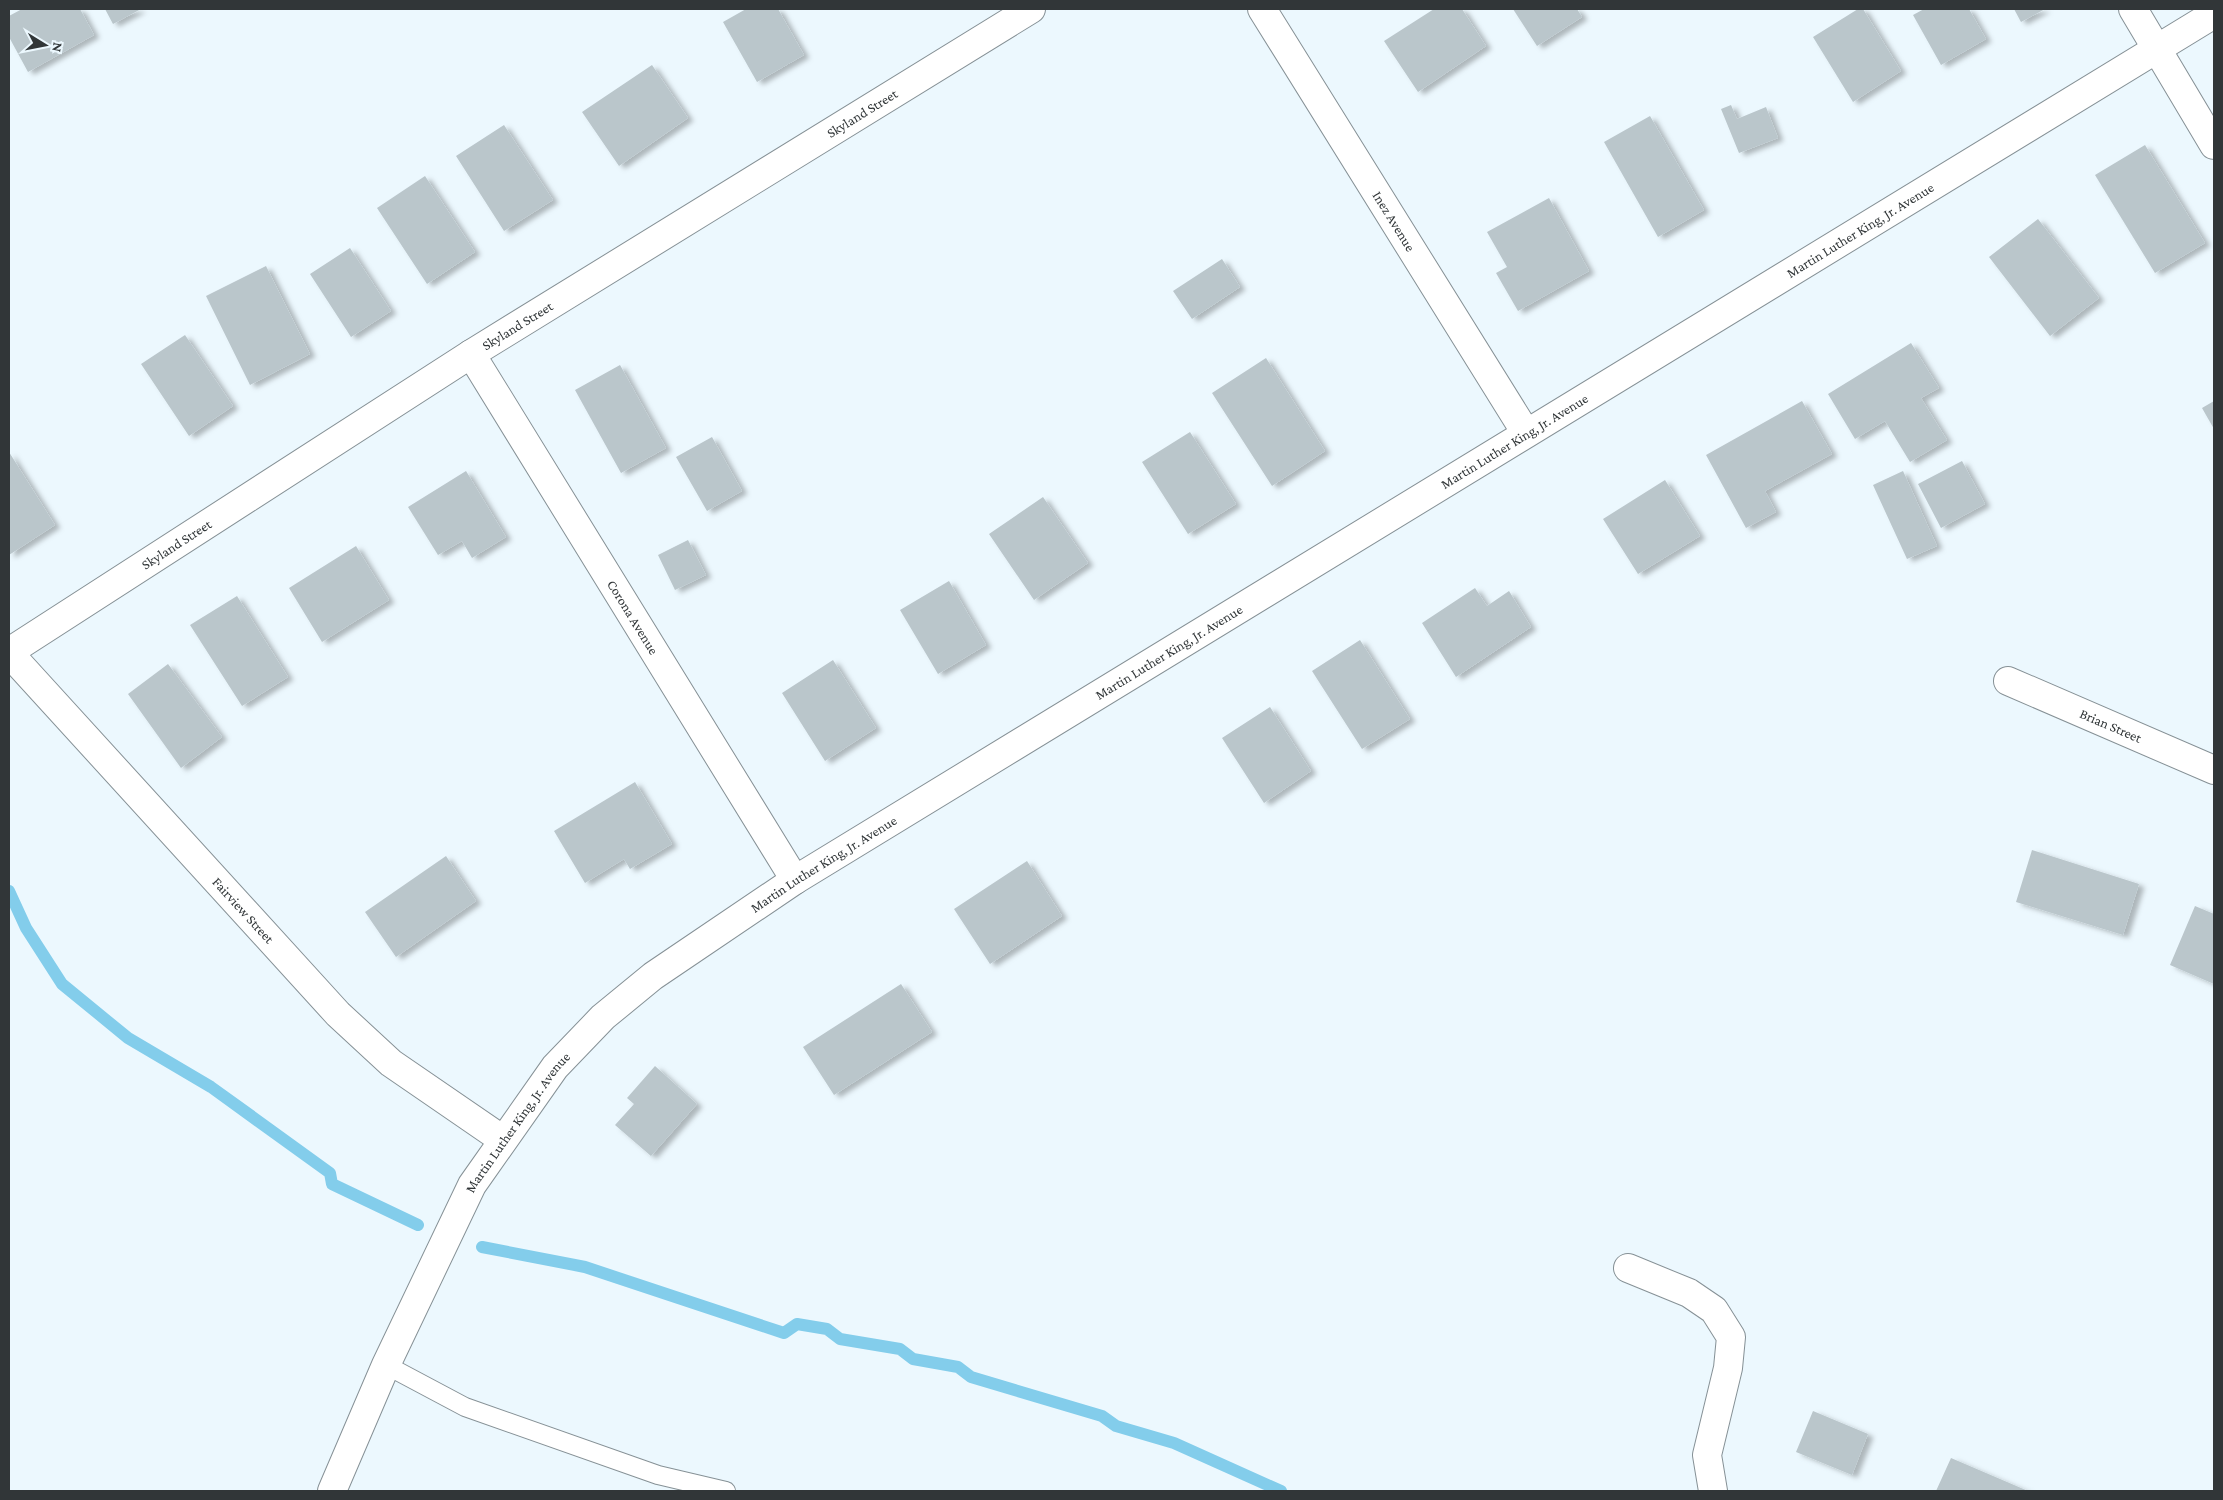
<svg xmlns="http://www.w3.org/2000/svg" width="2223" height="1500" font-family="'Crimson Pro',serif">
<defs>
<filter id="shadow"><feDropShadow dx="5.5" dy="3" stdDeviation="2.5" flood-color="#0004"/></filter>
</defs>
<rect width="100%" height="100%" fill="#ecf8fe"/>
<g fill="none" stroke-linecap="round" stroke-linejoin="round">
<path stroke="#83cdeb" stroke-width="12" d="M9 891 26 928 62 984 128 1038 211 1087 330 1173 332 1184 418 1225
M482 1247 585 1267 784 1333 797 1324 827 1329 840 1339 900 1349 913 1359 958 1367 971 1377 1102 1416 1116 1426 1174 1443 1281 1491"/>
</g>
<path fill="#bac6cb" filter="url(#shadow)" d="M22 9H80L94 35 28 72 9 37V16Z
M105 9H141L113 24Z
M746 9H778L804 55 757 82 723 22Z
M1434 9H1462L1486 46 1418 92 1384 41Z
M1513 9H1577L1582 17 1537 46Z
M1858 9H1863L1901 71 1853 102 1813 37Z
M1924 9H1969L1986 39 1941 65 1913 15Z
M2014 9H2045L2021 22Z
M652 65 688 118 619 166 582 112Z
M1731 105 1737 119 1766 107 1778 138 1739 153 1721 109Z
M1650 116 1704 210 1658 237 1604 142Z
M504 125 553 200 504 231 456 156Z
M2145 145 2205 243 2155 273 2095 175Z
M425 176 475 252 427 284 377 208Z
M1549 198 1589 271 1518 311 1496 273 1507 267 1487 232Z
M2038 219 2099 298 2050 336 1989 257Z
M350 248 391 311 351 337 310 274Z
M1222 259 1240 287 1192 319 1173 291Z
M266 266 310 354 250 385 206 296Z
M185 335 233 406 189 436 141 364Z
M1911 343 1939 388 1921 398 1947 440 1910 462 1885 421 1855 439 1828 394Z
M1266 358 1325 451 1272 486 1212 393Z
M620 365 666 448 621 473 575 390Z
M1802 401 1832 454 1765 491 1776 512 1746 528 1706 455Z
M2214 401V429L2202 408Z
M1190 432 1236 504 1188 534 1142 462Z
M712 437 742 491 707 511 676 457Z
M9 452 55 525 9 555Z
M1962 461 1985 504 1941 528 1918 484Z
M466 471 506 537 472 558 462 541 438 555 408 507Z
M1903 471 1937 546 1907 559 1873 485Z
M1665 480 1700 536 1638 574 1603 519Z
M1043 497 1088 563 1034 600 989 534Z
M688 540 706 575 675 590 658 555Z
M356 546 389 600 322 642 289 588Z
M949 581 986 645 938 674 900 610Z
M1475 588 1487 606 1509 591 1531 627 1456 677 1422 623Z
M237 596 288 677 242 706 190 625Z
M1360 640 1410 719 1362 749 1312 671Z
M833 660 876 728 825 761 782 693Z
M168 664 222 737 181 768 128 694Z
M1270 707 1311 771 1264 803 1222 738Z
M635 782 672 844 630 869 624 859 585 883 554 831Z
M2032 850 2139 884 2123 935 2016 902Z
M446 856 476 901 396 957 365 912Z
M1027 861 1062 916 990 964 954 909Z
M2195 906 2214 914V984L2170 965Z
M901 984 932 1032 834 1095 803 1047Z
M655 1066 697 1104 651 1156 615 1125 634 1104 627 1098Z
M1813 1411 1868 1434 1852 1475 1796 1452Z
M1951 1458 2028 1491H1936Z"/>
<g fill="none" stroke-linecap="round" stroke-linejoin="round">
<g stroke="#869196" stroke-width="20">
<path id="service" d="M386 1365 465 1407 658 1475 726 1491"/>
</g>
<g stroke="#869196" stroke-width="30">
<g id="minor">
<path id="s1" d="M1262 9 1526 433"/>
<path d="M2133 9 2214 145"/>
<path id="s2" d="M471 354 795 880"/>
<path id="s3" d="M9 652 471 354 1031 9"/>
<path id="s4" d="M2008 681 2214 770"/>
<path d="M1628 1268 1689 1293 1714 1310 1731 1337 1728 1368 1707 1455 1713 1491"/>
</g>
</g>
<g stroke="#869196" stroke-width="30">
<g id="tertiary">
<path id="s5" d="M9 653 338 1014 391 1063 503 1140"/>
<path id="s6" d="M332 1491 386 1365 472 1185 555 1067 603 1017 653 976 795 880 2214 14"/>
</g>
</g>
<use href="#service" stroke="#fff" stroke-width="18"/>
<use href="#minor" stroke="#fff" stroke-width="28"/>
<use href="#tertiary" stroke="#fff" stroke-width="28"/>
</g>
<g text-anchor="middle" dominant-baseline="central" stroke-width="4.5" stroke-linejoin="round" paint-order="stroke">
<g font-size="14" fill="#313638" stroke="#ecf8fe">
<text stroke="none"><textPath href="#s3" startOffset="1009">Skyland Street</textPath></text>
<text stroke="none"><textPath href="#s1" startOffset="250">Inez Avenue</textPath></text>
<text stroke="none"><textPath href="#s6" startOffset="2034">Martin Luther King, Jr. Avenue</textPath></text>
<text stroke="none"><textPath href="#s3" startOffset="604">Skyland Street</textPath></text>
<text stroke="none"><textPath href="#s6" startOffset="1629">Martin Luther King, Jr. Avenue</textPath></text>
<text stroke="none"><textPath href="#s3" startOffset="199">Skyland Street</textPath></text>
<text stroke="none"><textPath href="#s2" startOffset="309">Corona Avenue</textPath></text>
<text stroke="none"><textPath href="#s6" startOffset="1224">Martin Luther King, Jr. Avenue</textPath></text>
<text stroke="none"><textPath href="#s4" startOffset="112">Brian Street</textPath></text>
<text stroke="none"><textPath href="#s6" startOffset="819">Martin Luther King, Jr. Avenue</textPath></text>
<text stroke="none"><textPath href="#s5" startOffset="348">Fairview Street</textPath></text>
<text stroke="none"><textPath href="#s6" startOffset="414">Martin Luther King, Jr. Avenue</textPath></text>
</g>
</g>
<rect width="2223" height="1500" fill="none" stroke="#313638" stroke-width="20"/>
<g transform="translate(45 45) rotate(100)" stroke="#ecf8fe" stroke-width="4" paint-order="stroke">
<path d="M0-4L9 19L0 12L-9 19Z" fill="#313638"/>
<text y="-8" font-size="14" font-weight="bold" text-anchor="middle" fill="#313638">N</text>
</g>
</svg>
